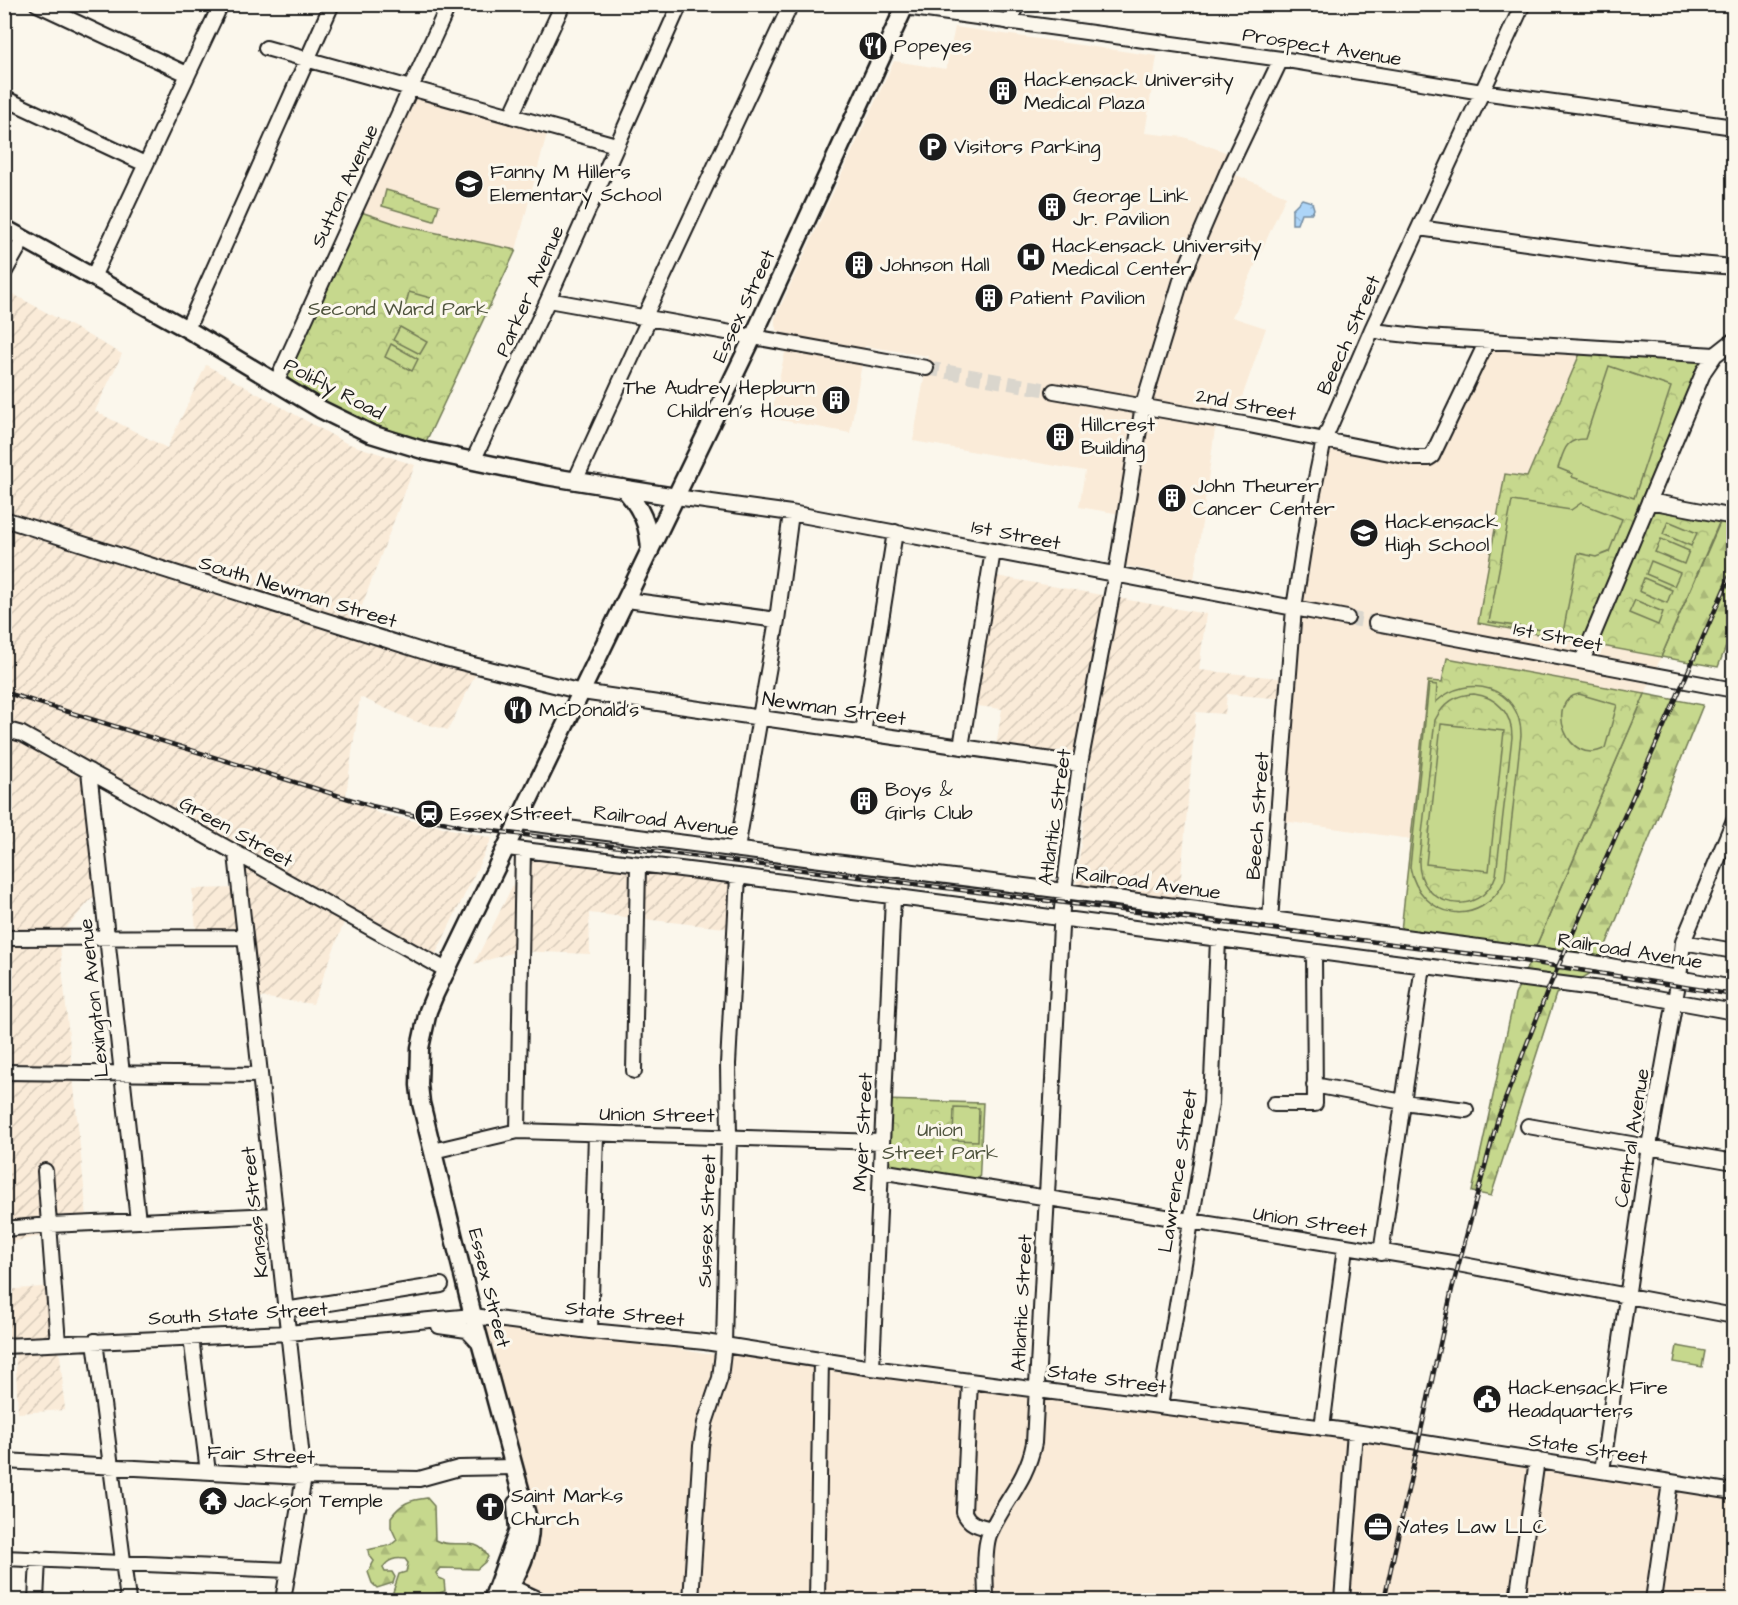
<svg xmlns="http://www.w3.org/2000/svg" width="1738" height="1605" font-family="'Architects Daughter',sans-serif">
<defs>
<pattern id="industrial-furrows" width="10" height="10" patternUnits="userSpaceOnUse" patternTransform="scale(1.5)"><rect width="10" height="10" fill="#faebd8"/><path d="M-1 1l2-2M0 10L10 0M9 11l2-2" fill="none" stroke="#d6c9b9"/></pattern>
<pattern id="forest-firs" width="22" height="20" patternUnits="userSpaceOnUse" patternTransform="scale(1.5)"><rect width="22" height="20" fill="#c6d88d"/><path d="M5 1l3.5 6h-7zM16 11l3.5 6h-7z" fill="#aab979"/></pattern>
<pattern id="park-crowns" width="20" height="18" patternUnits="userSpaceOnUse" patternTransform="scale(1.5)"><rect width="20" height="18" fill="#c6d88d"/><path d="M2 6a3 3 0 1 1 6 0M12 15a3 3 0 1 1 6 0" fill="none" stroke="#aab979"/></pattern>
<pattern id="water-ripples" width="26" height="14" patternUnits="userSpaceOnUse" patternTransform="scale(1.5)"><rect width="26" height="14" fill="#add5f8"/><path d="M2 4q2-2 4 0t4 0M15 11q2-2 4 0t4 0" fill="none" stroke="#94b6d4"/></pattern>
</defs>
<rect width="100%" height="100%" fill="#fbf7ec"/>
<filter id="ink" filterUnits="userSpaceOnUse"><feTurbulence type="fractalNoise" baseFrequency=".0167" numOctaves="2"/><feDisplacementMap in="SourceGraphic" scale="12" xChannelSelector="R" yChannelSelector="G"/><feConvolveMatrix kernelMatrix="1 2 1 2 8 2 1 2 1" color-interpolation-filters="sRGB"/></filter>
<g filter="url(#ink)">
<path fill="#faebd8" d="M955 27 1157 56 1145 133 1184 137 1228 153 1222 169 1286 196 1232 317 1266 328 1237 412 1218 408 1194 580 1126 566 1133 516 1079 507 1085 471 913 441 928 356 865 346 850 433 770 418 789 335 778 331 775 326V318L894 61 946 69Z
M411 88 549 126 516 250 400 225 355 210Z
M1487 341 1715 355 1649 501 1722 516 1530 960 1400 940 1410 839 1276 820 1294 608 1324 440 1431 459Z
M473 1316 590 1331 705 1354 821 1359 1733 1492V1600H532L510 1589 527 1551Z"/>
<path fill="url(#industrial-furrows)" d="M4 289 122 354 95 411 167 448 206 365 346 443 415 465 352 632 480 665 448 730 414 721 360 697 346 795 378 813 492 838 432 962 346 917 313 1004 251 996 244 939 197 938 192 889 238 888 233 853 91 775 101 888 59 936 88 1227 5 1243Z
M991 575 1206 614 1199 670 1288 679 1286 699 1227 694 1225 714 1196 712 1178 910 1076 887 1090 765 995 752 1002 709 969 705Z
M532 846 735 870 734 929 589 913 590 954 518 951 474 964Z
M54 1286 65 1410 18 1413 15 1347 5 1348V1290Z"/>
<path fill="url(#forest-firs)" stroke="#717a54" stroke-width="1.5" d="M1733 493V629L1718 667 1661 657Z
M1645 694 1703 705 1596 970 1556 994 1491 1196 1472 1192 1515 995Z
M427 1498 434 1506 435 1540C452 1550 477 1534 488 1557L485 1562 477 1569 440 1568 436 1573 439 1578 444 1580 445 1591C435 1596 425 1593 415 1597L413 1600H390L394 1596 393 1592 399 1574 406 1572 408 1563 405 1559C396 1557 387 1560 383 1568L385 1572H392L395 1577 393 1583 377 1588 372 1583 368 1572 374 1561 369 1555 368 1550C379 1546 388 1549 397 1540L391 1527V1517C401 1503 410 1500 427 1498Z"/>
<path fill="url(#park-crowns)" stroke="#717a54" stroke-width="1.5" d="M386 190 439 205 434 221 382 206Z
M355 210 400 225 516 250 422 450 276 383Z
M1582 349 1712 357 1652 503 1722 516 1661 657 1478 623 1505 474 1527 477Z
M1447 658 1645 694 1530 960 1400 940 1428 681 1442 682Z
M884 1100 983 1103 979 1187 880 1171Z"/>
<path fill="#c6d88d" stroke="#717a54" stroke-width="1.5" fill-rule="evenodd" d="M409 292 438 300 433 316 405 308Z
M400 327 427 342 420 354 393 340Z
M391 344 418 359 412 371 385 357Z
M1609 366 1671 387 1634 498 1572 477 1573 474 1558 468C1564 452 1564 439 1585 439Z
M1512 501 1571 510 1581 503 1622 519 1609 552 1596 557 1578 553 1563 633 1489 622Z
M1668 521 1697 533 1691 546 1663 534Z
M1661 539 1689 551 1684 564 1655 552Z
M1651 561 1680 573 1674 586 1646 574Z
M1644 578 1672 590 1667 603 1639 591Z
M1635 600 1663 612 1658 625 1629 613Z
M1429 684 1437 685 1436 702C1468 672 1521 687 1521 735L1505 880C1482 930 1420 920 1410 867ZM1474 694C1497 697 1512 713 1512 737L1496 875C1481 920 1417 908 1419 860L1435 720C1443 704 1456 694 1474 694Z
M1579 694 1617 705 1605 748C1567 769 1544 700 1579 694Z
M1441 724 1504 731 1489 871 1426 864Z
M954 1107 979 1108 978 1141 953 1140Z
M1677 1346 1705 1351 1702 1367 1674 1362Z"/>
<path fill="url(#water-ripples)" stroke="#738ba0" stroke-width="1.5" d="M1302 199 1312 202 1314 209 1312 213H1301L1297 224H1292V209Z"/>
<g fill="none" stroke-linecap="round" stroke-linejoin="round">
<path stroke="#dad6cd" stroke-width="14" stroke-dasharray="14 7" stroke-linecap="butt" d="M926 368 1054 391
M1347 618 1376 623"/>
<g stroke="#1c1c1c" stroke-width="18">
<path id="minor" d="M37 4 187 74
M897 4 905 7 1281 59 1482 92 1734 127
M1009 22 1017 4
M266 48 616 145
M4 98 145 164
M511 116 563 4
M1419 228 1640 259 1734 267
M4 273 24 238
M93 277 221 4
M548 300 926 368
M645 316 791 4
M187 329 332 4
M1372 329 1382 332 1426 337 1715 355
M276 383 449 4
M1054 391 1249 425 1415 458H1429L1432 456 1487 341
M473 461 548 300 680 4
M575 481 650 317
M676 497 791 513 1347 618
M1649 501 1734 517
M4 519 441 657 582 692 1080 764
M627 600 777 620
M1376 623 1734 690
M1582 661 1704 371 1715 355 1734 340
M4 729 22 734 448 971
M863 733 895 532
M961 747 993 551
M89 771 138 1221
M520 822 1064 891 1582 961 1734 988
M507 848 738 876 1624 992 1734 1012
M737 849 777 620 791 513
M236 854 304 1477 283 1600
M1270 920 1294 608 1309 512 1324 440 1372 329 1523 4
M4 938 245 937
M1683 942 1734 951
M634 1071 638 866
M4 1072 260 1075
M1314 1085 1403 1102 1466 1110
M1274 1104H1315L1314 952
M1528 1126 1734 1162
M518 1131 523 850
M433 1151 518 1131 882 1142
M45 1171 58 1343
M880 1171 1458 1264 1734 1316
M4 1229 49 1225 275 1215
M1381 1253 1423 966
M285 1310 441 1285
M439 1326 467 1330 479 1343
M590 1331 596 1134
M191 1337 208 1472
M95 1341 128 1600
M4 1346 288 1333 473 1316 590 1331 705 1342 872 1368 1355 1432 1734 1492
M872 1368 893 898
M970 1381 964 1512C969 1525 980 1526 992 1529
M1160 1406 1211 1103 1218 940
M1322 1428 1345 1247
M4 1461 304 1477 419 1479 459 1468 514 1467
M1602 1471 1649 1146 1679 978 1683 942 1734 820
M4 1558 288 1570
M36 1600 38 1559
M691 1600 701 1446 705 1423 720 1378 724 1344 729 1137 728 1064 738 876
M817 1600 821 1359
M986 1600C986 1582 983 1552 989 1535 1004 1500 1026 1483 1034 1443L1062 908 1080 764 1116 573 1143 405 1182 277 1229 168 1281 59
M1342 1600 1355 1432
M1517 1600 1537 1460
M1653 1600 1670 1482"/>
</g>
<g stroke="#1c1c1c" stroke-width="21">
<path id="major" d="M4 228 187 329 320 409 371 434 426 451 546 476 676 497
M623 488C641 507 649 525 650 551
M500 1583 537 1600
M492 1600 518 1530 516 1504
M503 1600C516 1576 530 1554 530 1526L473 1316 421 1103 419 1085 420 1048 428 1011 435 994 753 337 906 4"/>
</g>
<use href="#minor" stroke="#fbf7ec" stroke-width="14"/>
<use href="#major" stroke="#fbf7ec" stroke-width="16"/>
<g stroke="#1c1c1c" stroke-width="4.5">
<path id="rail" d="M4 692 372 806 469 828 1511 959 1734 995
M1384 1600 1452 1289 1498 1118 1547 992 1734 567"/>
</g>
<use href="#rail" stroke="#fbf7ec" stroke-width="2" stroke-dasharray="7" stroke-linecap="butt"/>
</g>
</g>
<defs>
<g id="restaurant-disc" transform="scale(1.5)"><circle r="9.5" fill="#1c1c1c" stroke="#fbf7ec"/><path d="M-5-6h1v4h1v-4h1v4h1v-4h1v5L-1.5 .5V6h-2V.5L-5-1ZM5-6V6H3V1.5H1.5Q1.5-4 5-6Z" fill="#fff"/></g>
<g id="building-disc" transform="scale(1.5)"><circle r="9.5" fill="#1c1c1c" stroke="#fbf7ec"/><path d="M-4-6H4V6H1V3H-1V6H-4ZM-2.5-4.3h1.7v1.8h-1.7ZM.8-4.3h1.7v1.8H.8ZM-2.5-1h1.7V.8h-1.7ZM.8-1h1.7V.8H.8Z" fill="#fff"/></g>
<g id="parking-disc" transform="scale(1.5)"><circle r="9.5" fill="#1c1c1c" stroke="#fbf7ec"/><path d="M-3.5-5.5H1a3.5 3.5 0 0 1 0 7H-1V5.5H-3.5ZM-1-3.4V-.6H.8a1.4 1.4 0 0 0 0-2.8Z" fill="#fff"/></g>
<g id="school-disc" transform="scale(1.5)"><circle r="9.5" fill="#1c1c1c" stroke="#fbf7ec"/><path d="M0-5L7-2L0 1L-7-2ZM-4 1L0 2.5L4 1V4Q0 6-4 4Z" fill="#fff"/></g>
<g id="hospital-disc" transform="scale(1.5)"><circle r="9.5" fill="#1c1c1c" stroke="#fbf7ec"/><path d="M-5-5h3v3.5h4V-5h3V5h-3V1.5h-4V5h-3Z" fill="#fff"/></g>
<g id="station-disc" transform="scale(1.5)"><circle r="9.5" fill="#1c1c1c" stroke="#fbf7ec"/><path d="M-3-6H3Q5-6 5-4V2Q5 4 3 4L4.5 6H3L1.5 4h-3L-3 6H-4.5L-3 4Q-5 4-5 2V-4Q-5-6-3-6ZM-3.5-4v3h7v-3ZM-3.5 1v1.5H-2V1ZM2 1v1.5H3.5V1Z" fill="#fff"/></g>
<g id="civic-disc" transform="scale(1.5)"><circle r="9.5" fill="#1c1c1c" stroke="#fbf7ec"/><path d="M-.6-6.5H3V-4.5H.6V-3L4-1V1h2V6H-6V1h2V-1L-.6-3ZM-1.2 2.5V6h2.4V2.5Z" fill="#fff"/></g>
<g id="temple-disc" transform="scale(1.5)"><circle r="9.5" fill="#1c1c1c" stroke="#fbf7ec"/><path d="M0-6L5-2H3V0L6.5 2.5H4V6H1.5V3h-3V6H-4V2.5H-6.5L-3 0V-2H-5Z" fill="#fff"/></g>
<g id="church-disc" transform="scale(1.5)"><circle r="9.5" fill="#1c1c1c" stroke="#fbf7ec"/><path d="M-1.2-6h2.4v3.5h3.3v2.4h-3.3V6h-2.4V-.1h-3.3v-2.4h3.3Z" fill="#fff"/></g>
<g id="office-disc" transform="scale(1.5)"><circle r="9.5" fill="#1c1c1c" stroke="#fbf7ec"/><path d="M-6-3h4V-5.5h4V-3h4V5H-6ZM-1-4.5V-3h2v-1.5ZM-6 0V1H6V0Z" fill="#fff"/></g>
</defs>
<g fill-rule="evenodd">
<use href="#restaurant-disc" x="873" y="46"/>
<use href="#building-disc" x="1003" y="91"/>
<use href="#parking-disc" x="933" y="147"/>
<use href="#school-disc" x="469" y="184"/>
<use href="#building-disc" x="1052" y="207"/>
<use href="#hospital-disc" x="1031" y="257"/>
<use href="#building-disc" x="859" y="265"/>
<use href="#building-disc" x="989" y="298"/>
<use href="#building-disc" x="836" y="400"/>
<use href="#building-disc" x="1060" y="437"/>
<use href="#building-disc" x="1172" y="498"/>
<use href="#school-disc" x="1364" y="533"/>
<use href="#restaurant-disc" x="518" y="710"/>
<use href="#building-disc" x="864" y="801"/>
<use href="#station-disc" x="429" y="814"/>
<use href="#civic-disc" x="1487" y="1399"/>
<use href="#temple-disc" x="213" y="1501"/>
<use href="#church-disc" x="490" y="1507"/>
<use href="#office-disc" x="1378" y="1527"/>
</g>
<g text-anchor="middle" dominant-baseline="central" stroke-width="6" stroke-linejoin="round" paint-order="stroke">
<g font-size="20" fill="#1c1c1c" stroke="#fbf7ec" text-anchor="start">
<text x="894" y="46">Popeyes</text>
<text x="1024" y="80">Hackensack University<tspan x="1024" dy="23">Medical Plaza</tspan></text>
<text x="954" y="147">Visitors Parking</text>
<text x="490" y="172">Fanny M Hillers<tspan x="490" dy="23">Elementary School</tspan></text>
<text x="1073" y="196">George Link<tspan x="1073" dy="23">Jr. Pavilion</tspan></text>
<text x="1052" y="246">Hackensack University<tspan x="1052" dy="23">Medical Center</tspan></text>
<text x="880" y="265">Johnson Hall</text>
<text x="1010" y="298">Patient Pavilion</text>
<text x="815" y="388" text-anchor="end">The Audrey Hepburn<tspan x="815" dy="23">Children's House</tspan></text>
<text x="1081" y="425">Hillcrest<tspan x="1081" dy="23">Building</tspan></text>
<text x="1193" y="486">John Theurer<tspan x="1193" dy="23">Cancer Center</tspan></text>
<text x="1385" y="522">Hackensack<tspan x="1385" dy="23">High School</tspan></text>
<text x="539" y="710">McDonald's</text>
<text x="885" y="790">Boys &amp;<tspan x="885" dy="23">Girls Club</tspan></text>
<text x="450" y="814">Essex Street</text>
<text x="1508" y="1388">Hackensack Fire<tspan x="1508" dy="23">Headquarters</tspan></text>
<text x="511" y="1496">Saint Marks<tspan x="511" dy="23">Church</tspan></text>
<text x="234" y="1501">Jackson Temple</text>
<text x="1399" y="1527">Yates Law LLC</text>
</g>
<g font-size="20" fill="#1c1c1c" stroke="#fbf7ec">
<text transform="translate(1322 47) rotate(9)">Prospect Avenue</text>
<text transform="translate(345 186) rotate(-65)">Sutton Avenue</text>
<text transform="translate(530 291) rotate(-66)">Parker Avenue</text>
<text transform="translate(744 306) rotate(-65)">Essex Street</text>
<text transform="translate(1349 335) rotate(-66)">Beech Street</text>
<text transform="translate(334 389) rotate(28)">Polifly Road</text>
<text transform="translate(1246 405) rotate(11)">2nd Street</text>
<text transform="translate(1016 535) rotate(11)">1st Street</text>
<text transform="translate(298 592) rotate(17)">South Newman Street</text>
<text transform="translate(1558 637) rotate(11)">1st Street</text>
<text transform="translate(834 709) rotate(8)">Newman Street</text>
<text transform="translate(1258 816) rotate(-86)">Beech Street</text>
<text transform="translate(1055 817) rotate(-82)">Atlantic Street</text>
<text transform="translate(666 821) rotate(7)">Railroad Avenue</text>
<text transform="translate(236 832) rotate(29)">Green Street</text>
<text transform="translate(1148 883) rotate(8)">Railroad Avenue</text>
<text transform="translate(1630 951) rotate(9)">Railroad Avenue</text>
<text transform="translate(94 998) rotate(-96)">Lexington Avenue</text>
<text transform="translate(657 1115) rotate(1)">Union Street</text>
<text transform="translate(863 1132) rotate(-87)">Myer Street</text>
<text transform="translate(1632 1138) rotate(-81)">Central Avenue</text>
<text transform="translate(1178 1171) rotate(-81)">Lawrence Street</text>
<text transform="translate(255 1212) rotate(-96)">Kansas Street</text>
<text transform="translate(707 1221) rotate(-88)">Sussex Street</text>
<text transform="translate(1310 1222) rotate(9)">Union Street</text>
<text transform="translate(489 1288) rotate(76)">Essex Street</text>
<text transform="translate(1022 1303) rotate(-87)">Atlantic Street</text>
<text transform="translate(238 1314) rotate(-3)">South State Street</text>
<text transform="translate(625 1314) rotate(6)">State Street</text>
<text transform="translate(1107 1379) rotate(8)">State Street</text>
<text transform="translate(1588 1449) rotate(9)">State Street</text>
<text transform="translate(261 1455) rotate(3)">Fair Street</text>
</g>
<g font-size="20" fill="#4f543e" stroke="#fbf7ec">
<text x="398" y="309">Second Ward Park</text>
<text x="940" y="1130">Union<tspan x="940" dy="23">Street Park</tspan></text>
</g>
</g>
<rect width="1738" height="1605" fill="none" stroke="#fbf7ec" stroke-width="24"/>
<rect x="12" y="12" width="1714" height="1581" fill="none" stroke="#1c1c1c" stroke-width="2" filter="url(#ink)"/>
</svg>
